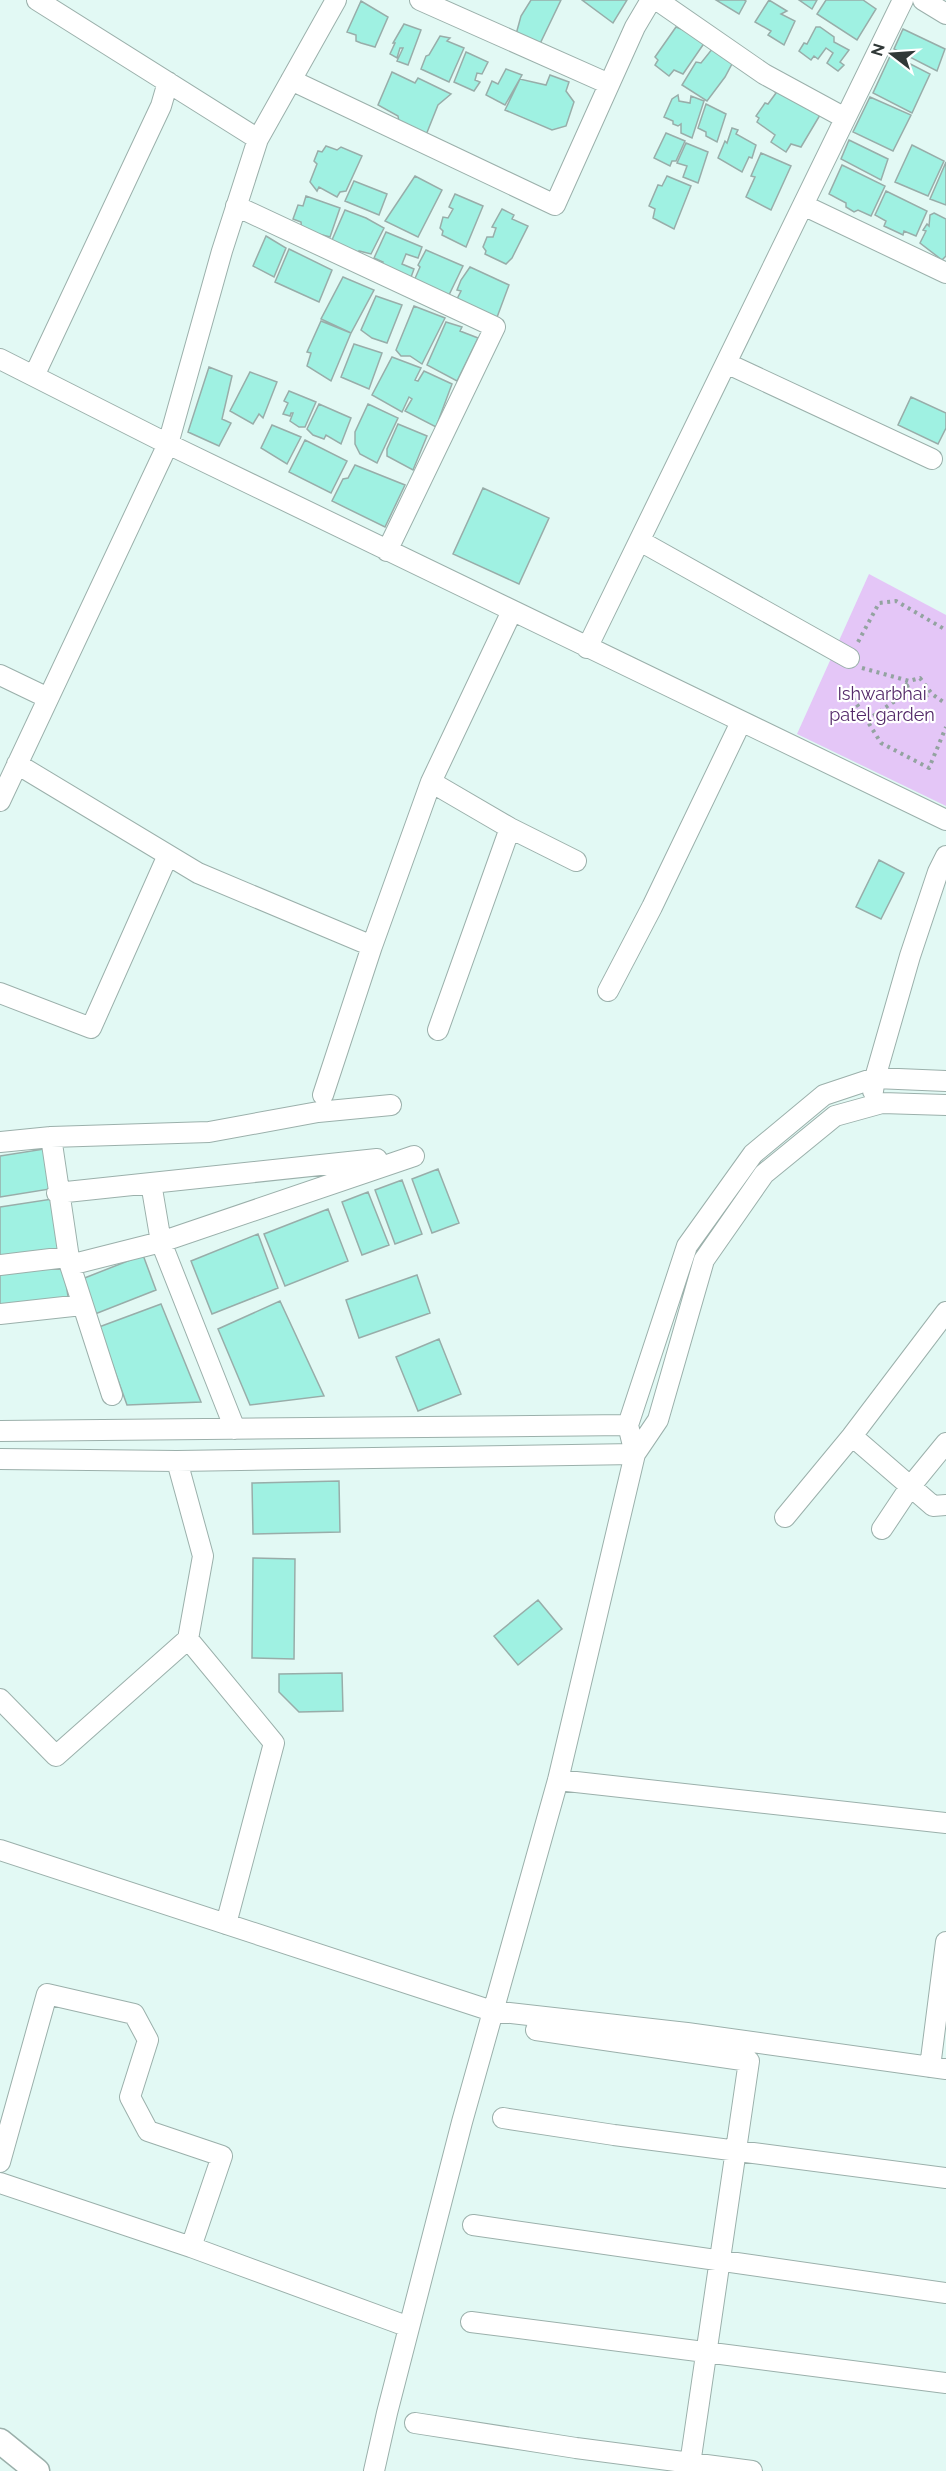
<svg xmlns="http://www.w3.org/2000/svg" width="946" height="2471" font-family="Raleway,sans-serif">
<rect width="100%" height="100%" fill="#e2f9f4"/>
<path fill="#e4c6f7" d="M869 574 946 615V806L797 734Z"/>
<path fill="#9ff1e2" stroke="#98ada9" stroke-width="1.5" d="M531 0H561L537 50 515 38 521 16Z
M582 0H627L613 23Z
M716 0H744L746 1 739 14Z
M769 0 787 11 781 14 795 21 784 45 768 35 771 31 755 22Z
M799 0H817L812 9Z
M826 0H863L876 9 857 40 817 14Z
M361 1 388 17 375 47 361 43 356 41V35L347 32Z
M404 24 421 30 408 65 397 61 403 48H400L397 58 390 54 395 43H393Z
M676 27 707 39 683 74 674 70 669 76 655 65 658 60 655 57Z
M816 27H820L834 37V42L849 50 840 62 844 65 838 71 827 63 833 53 826 48 818 59 814 56 811 60 799 51 804 43 807 44Z
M903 29 945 49 937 71 894 49Z
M440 36 450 38 447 41 464 48 449 82 421 69 426 56 429 55Z
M713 48 733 62 725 77 707 101 682 85 696 62 701 63Z
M466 52 488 62 482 74 477 73 475 80 480 82 474 91 454 82Z
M891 54 930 74 912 113 873 93Z
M506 69 522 75 505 105 486 95 492 81 498 84Z
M392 72 415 83 418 78 451 94 438 105 426 135 399 122 398 116 378 105Z
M550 75 569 82 566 91 574 102 566 126 552 130 505 110 520 79 546 85Z
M778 85 823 110 801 147 791 144 786 152 771 142 775 135 757 122 759 118 756 116 765 103 768 104 776 93 774 91Z
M678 95 679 101 690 103 691 96 704 101 692 138 681 133V124L678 126 673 124V121L664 117 672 99Z
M870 97 911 115 893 151 853 132Z
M706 104 726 114 717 142 706 136V132L698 128Z
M732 128 738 130 736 134 756 145 752 158 749 157 742 172 718 158 725 141 727 143Z
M666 133 685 141 676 161H672L670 166 654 158Z
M849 140 888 159 881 180 841 159Z
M686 143 708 152 698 183 683 177 687 166 677 163Z
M912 145 944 161 928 196 895 182Z
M326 146 337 150 341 147 362 156 346 191 340 192 337 197 319 187 317 191 310 182 317 164 314 161 318 151 322 152Z
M761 153 791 166 771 210 746 197 755 177 751 176Z
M946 162V205L930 199Z
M842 165 885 186 871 216 858 210 854 212 846 207V203L829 194Z
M415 176 442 190 418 237 385 221Z
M667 176 691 186 674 229 653 218 655 209 649 206 658 185 662 186Z
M354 181 387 194 379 215 345 201Z
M886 191 927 211 916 236 904 231 903 235 884 226 886 221 875 215Z
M455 194 483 206 466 247 442 235 443 231 440 228 443 217 448 218 453 209 449 207Z
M306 196 340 208 330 237 319 234 314 237 302 232 301 222 293 219 298 205 303 206Z
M502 209 514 215 512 219 528 226 512 258 506 264 485 254 486 251 483 247 487 237H493L496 228 492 227Z
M345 210 366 218 384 228 371 254 359 251 357 256 332 240Z
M934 213 946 219V256L942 260 920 243 926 231 923 230 927 224 929 226 930 215Z
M386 232 422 247 418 258 406 254 402 264 414 269 410 280 380 267 383 262 374 258Z
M266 236 286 248 274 277 253 266Z
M289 249 332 270 319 302 275 282Z
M426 250 463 266 448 297 413 283 420 267 418 265Z
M470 267 509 285 496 320 456 301 461 291 457 290 461 280Z
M343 277 374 290 351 333 321 319Z
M376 296 402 305 387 343 372 338 361 330Z
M414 306 445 318 422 364 410 356H401L396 350Z
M321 321 351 333 331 381 307 366 311 353 307 352Z
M446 322 462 327 460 331 478 338 457 381 427 365Z
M354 344 382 353 369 389 341 377Z
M392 357 421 368 415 380 418 381 424 371 452 384 436 427 405 411 412 399 409 397 402 412 372 395Z
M209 367 232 376 222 419 231 423 219 446 188 432Z
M250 372 277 382 263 418 259 414 253 424 230 411Z
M289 391 316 402 305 427H299L290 421 293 413H291L290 416 283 414 288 403 284 401Z
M911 397 946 413V428L938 444 898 425Z
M319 404 351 418 341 444 326 435 324 439 313 435 307 429Z
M368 404 398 418 377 463 360 454 355 444V432Z
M398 424 427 436 413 470 387 456V449Z
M272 425 301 437 287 464 261 448Z
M305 440 347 461 331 493 289 472Z
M355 465 405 485 385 527 332 501 343 479 348 478Z
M483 488 549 518 519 584 453 554Z
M879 860 904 873 881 919 856 907Z
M44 1149 50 1189 0 1197V1156Z
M438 1169 459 1223 432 1233 412 1179Z
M402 1180 422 1234 395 1244 375 1190Z
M368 1192 389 1245 362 1255 342 1202Z
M52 1199 60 1249 0 1258V1207Z
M328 1209 348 1261 285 1286 264 1234Z
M258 1234 278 1288 212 1314 191 1261Z
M143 1255 156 1290 95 1314 82 1279Z
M63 1263 69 1303 0 1309V1273Z
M417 1275 430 1313 359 1338 346 1300Z
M280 1301 324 1396 250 1405 218 1329Z
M161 1304 201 1402 127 1405 99 1327Z
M439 1339 461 1394 418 1411 396 1357Z
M339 1481 340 1532 253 1534 252 1483Z
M253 1558 295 1559 294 1659 252 1658Z
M538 1600 562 1629 518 1665 494 1636Z
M342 1673 343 1711 299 1712 279 1692V1674Z"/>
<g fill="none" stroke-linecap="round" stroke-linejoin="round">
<g stroke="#9bb0ab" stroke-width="22">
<path id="minor" d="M37 0 258 139
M420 0 609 84
M657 0 764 74 845 118
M923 0 946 14
M291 80 555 205 635 27 651 0
M803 205 946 273
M236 206 495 327 387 551
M0 359 168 444 946 820
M726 363 932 459
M34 376 161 106 168 82
M640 541 849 658
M587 648 903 0
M0 675 48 698
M17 764 198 873 372 946 431 782 512 611
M431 782 510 828 576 861
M0 801 168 444 222 251 258 139 336 0
M608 991 652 907 741 722
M0 993 91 1028 168 855
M438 1030 510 828
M873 1091 875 1078 910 956 938 872 946 856
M323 1095 372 946
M0 1142 51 1137
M151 1183 161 1242 70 1265 51 1137 209 1132 318 1112 391 1105
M57 1193 377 1159
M0 1265 67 1257
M70 1265 112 1395
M946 1312 852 1436 933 1506 946 1505
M0 1314 82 1305
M235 1429 161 1242 414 1156
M0 1431 628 1425
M0 1459 177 1461 635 1454 658 1420 704 1260 764 1174 835 1116 882 1103 946 1105
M177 1461 203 1556 188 1639 274 1743 226 1924
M785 1517 852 1436
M882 1529 910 1487 946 1443
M0 1699 56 1756 188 1639
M558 1780 946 1823
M0 1850 492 2011 687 2033 946 2069
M536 2030 749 2061 689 2471
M930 2067 946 1942
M503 2118 614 2135 946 2178
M0 2162 47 1994 134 2014 148 2040 130 2097 148 2131 222 2156 191 2247
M0 2183 191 2247 409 2327
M473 2225 946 2293
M471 2322 946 2383
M415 2423 576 2448 752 2471
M374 2471 387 2413 462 2122 558 1780 635 1454 628 1425 687 1246 753 1154 824 1095 875 1078 946 1081"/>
</g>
<g stroke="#9bb0ab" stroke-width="27">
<path id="major" d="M0 2441 37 2471"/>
</g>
<path stroke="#93a3a0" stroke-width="4" stroke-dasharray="3 4.5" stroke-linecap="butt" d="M858 642 879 603 896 601 946 630
M862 668 909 681 920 678 932 694 946 704
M908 685 905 693 918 698 932 694
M853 698 881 743 929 768 946 727
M867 720 895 701 909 681"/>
<use href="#minor" stroke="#fff" stroke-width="20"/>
<use href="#major" stroke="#fff" stroke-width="24"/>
</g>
<g text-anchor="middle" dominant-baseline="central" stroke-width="4.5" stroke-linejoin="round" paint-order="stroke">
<g font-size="18" fill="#532969" stroke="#fff">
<text x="882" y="693">Ishwarbhai<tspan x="882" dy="21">patel garden</tspan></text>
</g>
</g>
<g transform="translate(892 54) rotate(287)" stroke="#ffffff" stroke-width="4.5" paint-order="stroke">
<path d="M0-4.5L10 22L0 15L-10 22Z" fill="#303837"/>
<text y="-9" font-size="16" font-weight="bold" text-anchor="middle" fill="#303837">N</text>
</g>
</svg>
